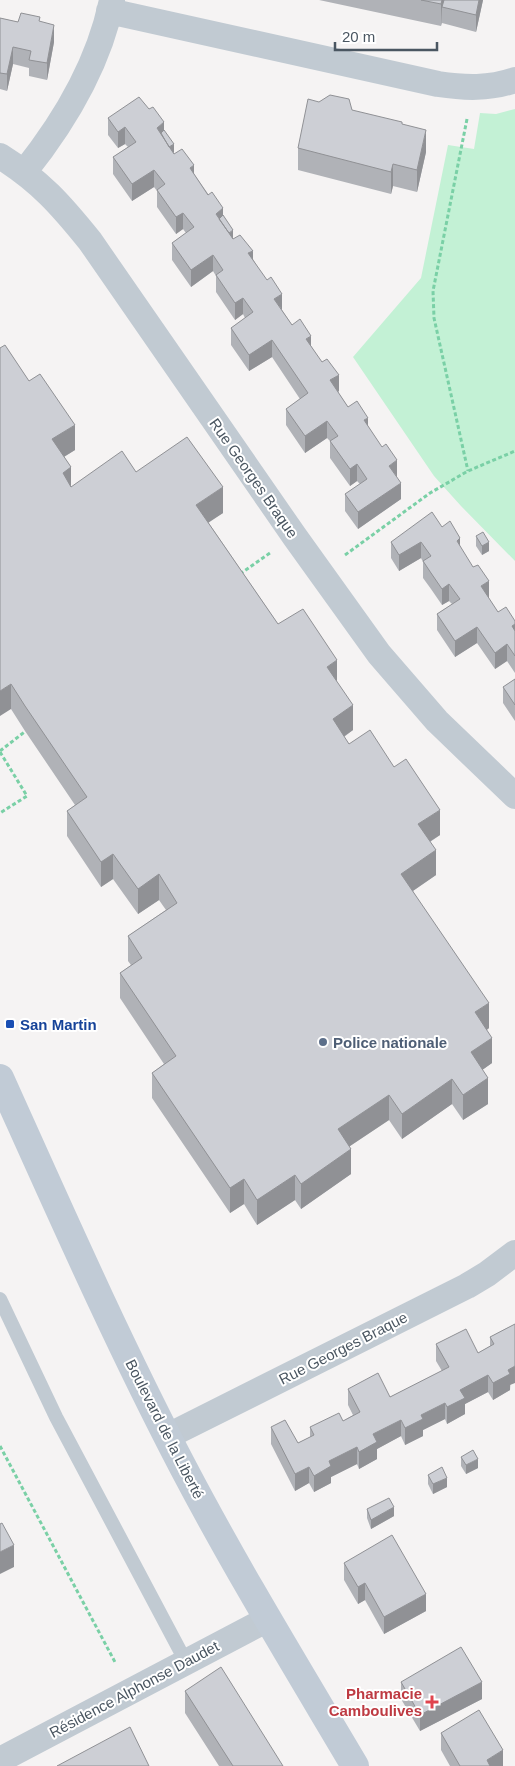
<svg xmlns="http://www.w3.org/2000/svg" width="515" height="1766" font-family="Helvetica,sans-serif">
<rect width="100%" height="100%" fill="#f5f3f3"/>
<path fill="#c3f1d5" d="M515 109V561L461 506 434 476 353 357 421 278 448 145 474 149 480 113 496 114Z"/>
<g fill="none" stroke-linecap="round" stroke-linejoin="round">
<path stroke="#7ad0a6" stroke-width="3" stroke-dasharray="4 2.5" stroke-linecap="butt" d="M467 119 433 291 434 318 468 471
M345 555 430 493 468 471 515 451
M240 574 270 553
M0 751 27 730
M0 752 27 796 0 813
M0 1446 116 1664"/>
<path stroke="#c1cad2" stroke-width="14" d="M0 1299 56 1417 186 1662"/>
<path stroke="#c1cad2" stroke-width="26" d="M109 11 438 84C465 88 489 89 515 80
M0 156C40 181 61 205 90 241L295 537 379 654 437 721 515 796
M25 171C65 121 99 64 112 0
M168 1436 467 1286 487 1274 515 1253
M0 1760 268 1619"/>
<path stroke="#c1cbd6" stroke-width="28" d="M0 1078C59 1209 117 1341 184 1469 237 1570 297 1668 355 1766"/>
</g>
<path fill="#b0b2b7" d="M319 0H483L476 32 442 23 441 26Z
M0 18 18 22H40L54 42 47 80 29 76V68L13 64 7 91 0 89Z
M108 118 164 130 173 153 194 174 223 215 233 239 253 259 282 310 292 325 311 346 339 391 338 392 348 407 368 426 397 477 401 499 358 529 345 511V494L360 484 357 481 350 486 330 458V441L327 438 305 453 286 425V409L300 399 272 357 249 371 231 345V328L245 318 243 314 235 320 216 292V276L213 271 191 287 172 260V243L186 233 183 229 176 234 157 207V191L154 187 132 201 113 174V157L128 147 125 144 118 148 108 135Z
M402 125 426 152 417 192 393 186 391 194 298 170V148Z
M0 348 75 450 64 457 71 467V487L136 472 223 513 208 522 278 624 337 682 353 730 344 737 349 744 440 835 430 842 436 875 413 891 489 1028 487 1030 492 1063 482 1070 488 1104 463 1120 452 1104 402 1139 389 1120 350 1146 351 1174 301 1209 295 1200 257 1225 244 1204 230 1213 152 1098V1073L164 1064 120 998V973L131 965 128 961V936L166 910 159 900 138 914 113 879 101 887 67 836V811L75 805 25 731 11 709Z
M442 527 460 547 488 598 498 612 515 621V673L507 661 495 669 477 643 455 657 437 630V614L452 604 449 601 442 605 431 589 423 578V562L421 558 399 571 391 558V542Z
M476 536 489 551 482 555 476 546Z
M515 679V721L503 703V687Z
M515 1324 510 1390 493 1400 488 1392 465 1404V1414L447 1424 445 1419 423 1430V1436L405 1445 401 1436 377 1449V1459L359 1469 357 1464 331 1477V1483L314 1492 309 1483 295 1491 271 1444V1427L298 1443 310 1437V1427L343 1421 353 1415 348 1405V1389L390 1397 442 1371 436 1361V1344L478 1353 490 1346V1337Z
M461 1457 478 1468 466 1474 461 1466Z
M428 1475 447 1487 433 1494 428 1484Z
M367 1509 394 1516 371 1529 367 1518Z
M344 1563 426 1611 384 1634 365 1600 358 1604 344 1580Z
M401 1682 482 1699 420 1731 401 1699Z
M185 1691 283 1766H219L185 1713Z
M441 1733 503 1766H450L441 1750Z"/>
<path fill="#909195" d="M442 0H447L442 7 441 26V4Z
M479 0H483L476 32V15Z
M54 25V42L47 80V63Z
M13 47V64L7 91V74Z
M164 122V139L157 128Z
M125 127V144L118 148V132Z
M426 130V152L417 192V170Z
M174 144V153L166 149Z
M393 164V186L391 194V172Z
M194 165V182L190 168Z
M154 170V187L132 201V184Z
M223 208V225L216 214Z
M183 213V229L176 234V217Z
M233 230V240L226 236Z
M253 251V267L248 253Z
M213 255V271L191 287V270Z
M282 294V310L274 299Z
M243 298V314L235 320V303Z
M311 336V352L306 339Z
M272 340V357L249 371V355Z
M339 375V391L330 397V380Z
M368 418V434L364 420Z
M327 421V438L305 453V436Z
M75 425V450L52 464V439Z
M397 460V477L389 466Z
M357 464V481L350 486V469Z
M71 467V492L63 473Z
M401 483V499L358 529V512Z
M223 487V513L196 531V505Z
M460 538V555L457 541Z
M421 542V558L399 571V555Z
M489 542V551L482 555V546Z
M489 581V598L481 603V586Z
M449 584V601L442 605V589Z
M515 624V641L512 626Z
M477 627V643L455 657V641Z
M507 644V661L495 669V653Z
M337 660V685L327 667Z
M11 684V709L0 716V691Z
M353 705V730L333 744V719Z
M440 810V835L418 849V824Z
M436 850V875L401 899V874Z
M113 854V879L101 887V862Z
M159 874V900L138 914V889Z
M489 1003V1028L475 1038V1012Z
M492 1038V1063L471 1078V1052Z
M488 1078V1104L463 1120V1095Z
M452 1079V1104L402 1139V1114Z
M389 1095V1120L338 1154V1129Z
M351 1149V1174L301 1209V1184Z
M295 1175V1200L257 1225V1200Z
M244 1179V1204L230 1213V1188Z
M515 1366V1383L510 1385V1390L493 1400V1383L508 1370Z
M488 1375V1392L465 1404V1414L447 1424V1407L460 1390Z
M445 1403V1419L423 1430V1436L405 1445V1428L421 1415Z
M401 1420V1436L377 1449V1459L359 1469V1452L373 1434Z
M357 1447V1464L331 1477V1483L314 1492V1476L329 1461Z
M478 1459V1468L466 1474V1465Z
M309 1467V1483L295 1491V1474Z
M447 1478V1487L433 1494V1484Z
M394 1507V1516L371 1529V1520Z
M14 1545V1567L0 1574V1552Z
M365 1583V1600L358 1604V1587Z
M426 1594V1611L384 1634V1617Z
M482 1682V1699L420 1731V1715Z
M503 1750V1766H487V1760Z"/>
<path fill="#cdcfd5" stroke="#909195" d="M421 0H442L441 4Z
M444 0H479L476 15 442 7Z
M21 13 40 17 39 21 54 25 47 63 29 60 31 51 13 47 7 74 0 73V18L18 22Z
M330 95 349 99 352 110 402 122V124L426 130 417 170 393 164 391 172 298 148 308 99 319 102Z
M139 97 149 109 153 107 164 122 157 128 174 154 182 149 194 165 190 168 208 195 212 192 223 208 216 214 233 239 240 235 253 251 248 253 267 280 271 277 282 294 274 299 292 325 300 319 311 336 306 339 322 362 327 359 339 375 330 380 348 407 357 401 368 418 364 420 382 447 386 444 397 460 389 466 401 483 358 512 345 494 367 479 357 464 350 469 330 441 338 436 327 421 305 436 286 409 308 393 272 340 249 355 231 328 253 312 243 298 235 303 216 275 223 270 213 255 191 270 172 243 194 227 183 213 176 217 157 190 165 184 154 170 132 184 113 157 136 142 125 127 118 132 108 118Z
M164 130 174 144 169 147 161 133Z
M223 215 233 230 229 233 219 219Z
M5 345 29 381 40 374 75 425 52 439 71 467 63 473 71 487 122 451 136 472 187 437 223 487 196 505 278 624 303 609 337 660 327 667 353 705 333 719 349 744 370 730 394 767 406 759 440 810 418 824 436 850 401 874 489 1003 475 1012 492 1038 471 1052 488 1078 463 1095 452 1079 402 1114 389 1095 338 1129 351 1149 301 1184 295 1175 257 1200 244 1179 230 1188 152 1073 176 1056 120 973 142 958 128 936 177 903 159 874 138 889 113 854 101 862 67 811 87 797 25 706 11 684 0 691V348Z
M432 512 442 527 450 521 460 538 457 541 473 567 478 565 489 581 481 586 498 612 506 607 515 621V624L512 626 515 631V656L507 644 495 653 477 627 455 641 437 614 460 599 449 584 442 589 431 573 423 561 431 556 421 542 399 555 391 542Z
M483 532 489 542 482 546 476 536Z
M515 679V705L503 687Z
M515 1324V1366L508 1370 510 1374 493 1383 488 1375 460 1390 465 1398 447 1407 445 1403 421 1415 423 1419 405 1428 401 1420 373 1434 377 1442 359 1452 357 1447 329 1461 331 1466 314 1476 309 1467 295 1474 271 1427 285 1420 298 1443 314 1435 310 1427 339 1413 343 1421 360 1412 348 1389 378 1373 390 1397 449 1367 436 1344 466 1329 478 1353 494 1344 490 1337Z
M473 1450 478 1459 466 1465 461 1457Z
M442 1467 447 1478 433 1484 428 1475Z
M389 1498 394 1507 371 1520 367 1509Z
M2 1523 14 1545 0 1552V1524Z
M392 1535 426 1594 384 1617 365 1583 358 1587 344 1563Z
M461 1647 482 1682 420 1715 401 1682Z
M221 1667 283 1766H233L185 1691Z
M479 1710 503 1750 487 1760 490 1766H460L441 1733Z
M130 1727 149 1766H57Z"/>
<rect fill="#1a4fb4" stroke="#fff" stroke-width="2" x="5" y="1019" width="10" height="10" rx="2.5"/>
<circle fill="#5c6f8a" stroke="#fff" stroke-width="2" cx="323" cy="1042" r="5"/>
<path fill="#e0444e" stroke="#fff" stroke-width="2" d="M429.5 1694.5h5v5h5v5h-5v5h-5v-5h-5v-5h5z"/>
<g text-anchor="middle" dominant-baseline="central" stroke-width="4" stroke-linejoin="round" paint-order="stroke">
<g font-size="15" fill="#4a5661" stroke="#fff">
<text transform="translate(254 478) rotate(55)">Rue Georges Braque</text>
<text transform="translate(343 1348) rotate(-27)">Rue Georges Braque</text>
<text transform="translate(165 1429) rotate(63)">Boulevard de la Liberté</text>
<text transform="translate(134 1689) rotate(-28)">Résidence Alphonse Daudet</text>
</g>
<g font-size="15" font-weight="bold" fill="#164399" stroke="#fff" text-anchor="start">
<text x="20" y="1024">San Martin</text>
</g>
<g font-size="15" font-weight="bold" fill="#4e5e75" stroke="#fff" text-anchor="start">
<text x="333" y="1042">Police nationale</text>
</g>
<g font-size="15" font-weight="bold" fill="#be3a42" stroke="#fff" text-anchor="end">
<text x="422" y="1693">Pharmacie<tspan x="422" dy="17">Camboulives</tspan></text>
</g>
</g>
<path d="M335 42v8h102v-8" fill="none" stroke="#4a5661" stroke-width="2.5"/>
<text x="342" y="42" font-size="15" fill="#4a5661" stroke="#ffffff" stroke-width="4" paint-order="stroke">20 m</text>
</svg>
